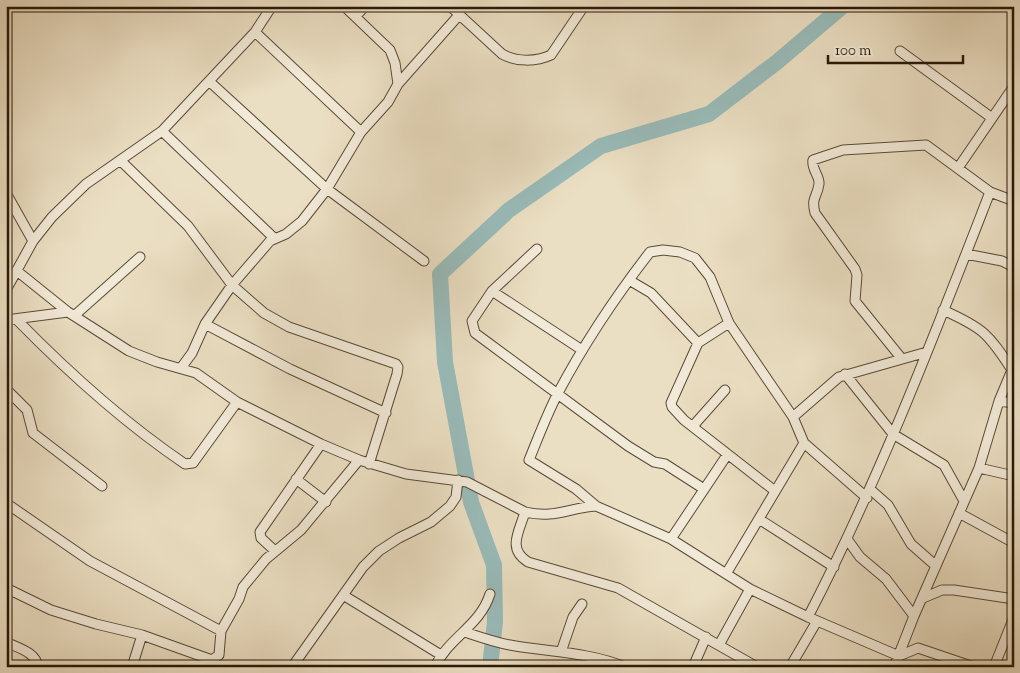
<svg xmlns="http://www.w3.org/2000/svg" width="1020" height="673" font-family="'Sorts Mill Goudy',serif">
<rect width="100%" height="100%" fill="#ebdfc3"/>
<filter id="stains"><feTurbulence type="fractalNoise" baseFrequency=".004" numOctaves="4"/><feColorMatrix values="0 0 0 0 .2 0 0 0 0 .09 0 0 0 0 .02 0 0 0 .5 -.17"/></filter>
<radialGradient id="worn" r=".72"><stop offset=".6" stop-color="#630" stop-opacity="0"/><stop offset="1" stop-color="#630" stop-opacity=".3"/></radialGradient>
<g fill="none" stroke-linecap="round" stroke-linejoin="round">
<path stroke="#99bcba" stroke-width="16" d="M490 667 495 622 494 565 471 502 445 362 440 274 509 210 601 146 709 114 777 62 843 6"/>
<g stroke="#5a4a37" stroke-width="11">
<path id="street" d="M344 6 390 50 395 63 398 84
M450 6 502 54C516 62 536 62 551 55L584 6
M356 16 365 6
M255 32 361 132
M900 51 992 118
M210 82 327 189 424 261
M162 131 274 238
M121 161 188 226 232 285 264 313 289 327 396 364 398 367 397 374 369 464
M958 168 1014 86
M6 193 33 241
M537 249 492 291 472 321 475 333 628 446 654 462 665 464 704 489
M966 254 1002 261 1014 267
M17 271 68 312 129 351 157 362 196 373 237 402 321 444 359 460 406 474 467 482 525 512C555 519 567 508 596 506L671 539 750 589 808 617 899 656 918 648 974 667
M629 280 651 293 698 343
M6 290 33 241 52 217 86 184 162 131 255 32 272 6
M492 291 582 350
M74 316 140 257
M6 320 68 312
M17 320C69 373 123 422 185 464L193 463 237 402
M729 323 698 343 671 403 672 407 684 420 775 491
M205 324 290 369 386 413
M902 359 855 301 857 275 855 269 815 213C811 197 817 198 819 184 820 176 811 169 813 160L843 150 926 145 990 192 1014 201
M181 368 192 353 205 324 232 285 270 241 286 234 302 221 327 189 361 132 388 102 398 84 459 15
M845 374 893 434 944 465 964 501
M6 389 27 410 33 433 102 486
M999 401 1014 403
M793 417 839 377 927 352
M693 426 725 390
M979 468 1014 476
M296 479 326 502
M870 489 888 505 911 544 936 566
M6 503 90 561 221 631
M596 506 576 489 529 460C538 438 547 414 558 393 584 344 616 296 650 252L663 250 680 252 695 258 710 277 729 323 793 417 804 443 867 498
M525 512C519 532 507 549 528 562L618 588 757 667
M959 513 1014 543
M759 519 834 567
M671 539 727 455
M847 539 860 557 886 579 914 616
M275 551 261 538 260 532 321 444
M726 574 804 443
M6 588 51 610 96 624 142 635 212 660 219 655 221 631 239 599 243 587 266 559 301 530 359 460
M343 595 441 655
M923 598 942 590H954L1014 599
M808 617C879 480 934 336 990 192
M465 632C480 637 494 642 510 645 548 652 589 652 625 667
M6 642C18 648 36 652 38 667
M719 645 750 589
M561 652 573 617 582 604
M132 667 142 635
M292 667 363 567 379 551 399 538 431 522 450 506 456 497 458 480
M435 667C448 638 480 626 490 594
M693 667 706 637
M790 667 817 621
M894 667 914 616 979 468 999 401 1012 370C988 333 983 328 943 310
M994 667 1014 617"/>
</g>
<use href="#street" stroke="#f2ead8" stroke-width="9"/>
</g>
<rect width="1020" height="673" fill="none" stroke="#ebdfc3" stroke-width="25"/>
<rect x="8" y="8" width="1005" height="658" fill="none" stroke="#291808" stroke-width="2.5"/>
<rect x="12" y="12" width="995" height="648" fill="none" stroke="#291808"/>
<path d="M828 55v8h135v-8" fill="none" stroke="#291808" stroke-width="2.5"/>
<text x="835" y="55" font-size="15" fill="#291808" stroke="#f2ead8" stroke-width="4" paint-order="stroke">100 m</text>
<rect width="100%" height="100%" filter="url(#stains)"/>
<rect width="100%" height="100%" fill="url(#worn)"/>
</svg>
